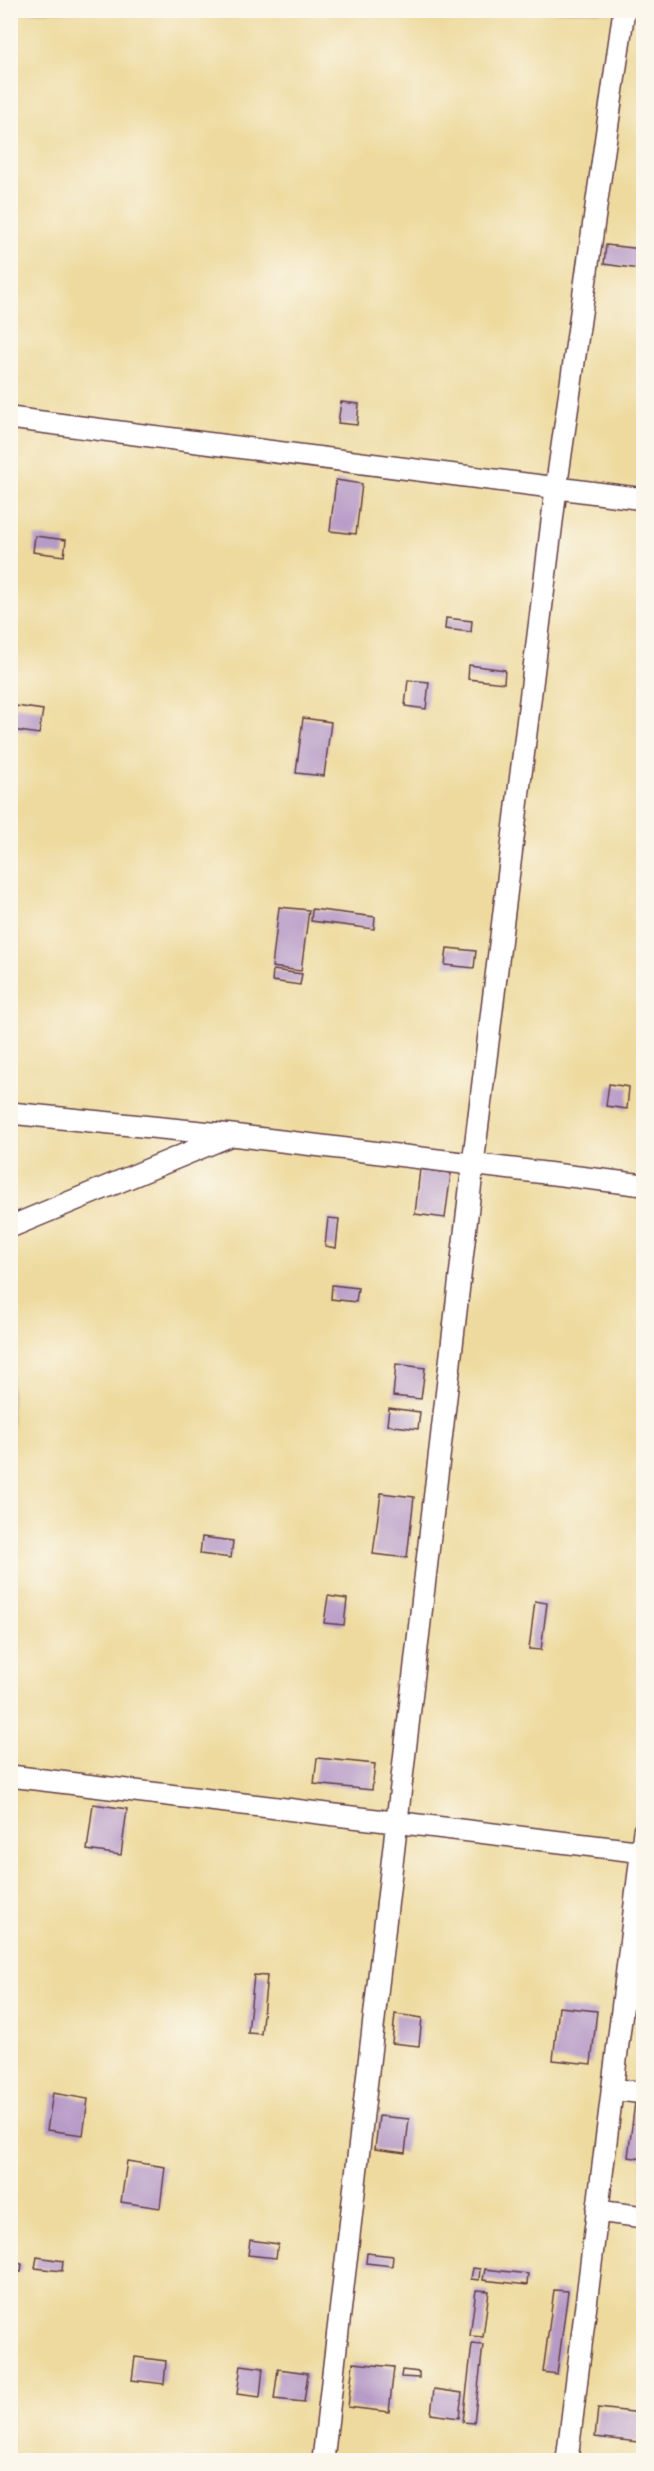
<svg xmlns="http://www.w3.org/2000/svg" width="654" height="2471" font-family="Mali,sans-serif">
<rect width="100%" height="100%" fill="#fbf7ec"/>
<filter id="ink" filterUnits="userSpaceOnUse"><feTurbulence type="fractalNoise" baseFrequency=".0167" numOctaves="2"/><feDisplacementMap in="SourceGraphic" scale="12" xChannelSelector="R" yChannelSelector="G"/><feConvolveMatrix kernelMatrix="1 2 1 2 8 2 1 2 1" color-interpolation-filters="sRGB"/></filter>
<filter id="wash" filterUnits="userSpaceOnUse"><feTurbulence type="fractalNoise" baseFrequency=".008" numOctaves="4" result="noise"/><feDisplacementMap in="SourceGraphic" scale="24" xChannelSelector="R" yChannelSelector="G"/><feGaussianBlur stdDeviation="1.35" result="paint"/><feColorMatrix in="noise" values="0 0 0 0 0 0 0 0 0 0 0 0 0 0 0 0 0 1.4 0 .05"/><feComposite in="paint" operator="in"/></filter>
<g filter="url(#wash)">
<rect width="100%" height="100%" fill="#f1ecd5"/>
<path fill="#eeda9e" stroke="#9c7c64" stroke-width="1.5" d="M11 11H643V2460H11Z"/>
<g id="blocks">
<path fill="#b79bc7" d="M606 245 642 249 639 269 604 264Z
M341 402 359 404 357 425 338 423Z
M336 480 362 484 356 534 330 531Z
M35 536 66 540 64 556 33 552Z
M446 618 472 621 471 632 445 629Z
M469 665 505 670 504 683 468 679Z
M408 680 429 682 426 709 405 706Z
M16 706 43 710 39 734 13 730Z
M303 718 331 722 324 776 296 773Z
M279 907 309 910 301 971 272 967Z
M312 909 375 917 374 929 311 921Z
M447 948 476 951 474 968 445 965Z
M273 970 302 974 300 985 272 981Z
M609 1084 629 1087 627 1109 606 1106Z
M420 1169 451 1173 445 1218 415 1214Z
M328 1218 339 1219 336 1248 325 1246Z
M332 1285 358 1288 356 1302 331 1299Z
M396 1364 425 1368 421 1399 393 1396Z
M389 1408 420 1412 418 1429 387 1425Z
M381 1493 414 1497 407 1558 373 1554Z
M202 1537 233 1541 231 1558 200 1554Z
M328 1596 347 1599 344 1625 324 1623Z
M535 1601 547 1603 541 1650 529 1649Z
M317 1758 375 1764 372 1790 314 1784Z
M93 1804 127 1809 121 1855 87 1850Z
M254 1975 267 1976 261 2034 248 2033Z
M559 2007 597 2011 591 2064 553 2060Z
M395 2014 422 2018 419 2046 392 2043Z
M53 2093 88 2099 83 2135 47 2130Z
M635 2102 644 2103V2159L628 2157Z
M379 2116 409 2119 405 2153 375 2149Z
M127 2161 165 2167 160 2208 121 2202Z
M250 2240 278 2244 276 2258 248 2255Z
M367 2253 393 2256 392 2266 366 2263Z
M37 2257 63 2261 62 2271 35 2268Z
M10 2262 22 2264 21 2272 10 2270Z
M473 2268 480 2269 479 2280 471 2279Z
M485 2269 528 2274 527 2285 483 2280Z
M476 2290 489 2291 483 2337 470 2336Z
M554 2290 568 2291 557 2374 543 2372Z
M472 2344 483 2345 474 2423 463 2422Z
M135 2357 166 2361 164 2384 132 2380Z
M353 2363 394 2367 389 2412 348 2407Z
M241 2365 263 2368 260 2397 237 2394Z
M278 2369 308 2373 304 2402 274 2399Z
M402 2370 419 2372V2378L401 2377Z
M434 2389 462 2393 459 2418 431 2414Z
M598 2408 641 2413 638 2442 595 2437Z"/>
</g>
</g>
<g filter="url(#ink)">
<use href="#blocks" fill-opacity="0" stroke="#633e44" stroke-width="1.5"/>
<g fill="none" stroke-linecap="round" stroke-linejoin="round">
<g stroke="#633e44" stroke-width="24">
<path id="minor" d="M10 418 644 499
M10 1113 232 1135 644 1185
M10 1227 229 1136
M10 1776 644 1852
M612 2089 644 2093
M597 2211 644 2217
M323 2460 473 1164 556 489 624 10
M567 2460 644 1831"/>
</g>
<use href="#minor" stroke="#fff" stroke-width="21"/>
</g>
</g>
<rect width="654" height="2471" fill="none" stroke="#fbf7ec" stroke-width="36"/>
</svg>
